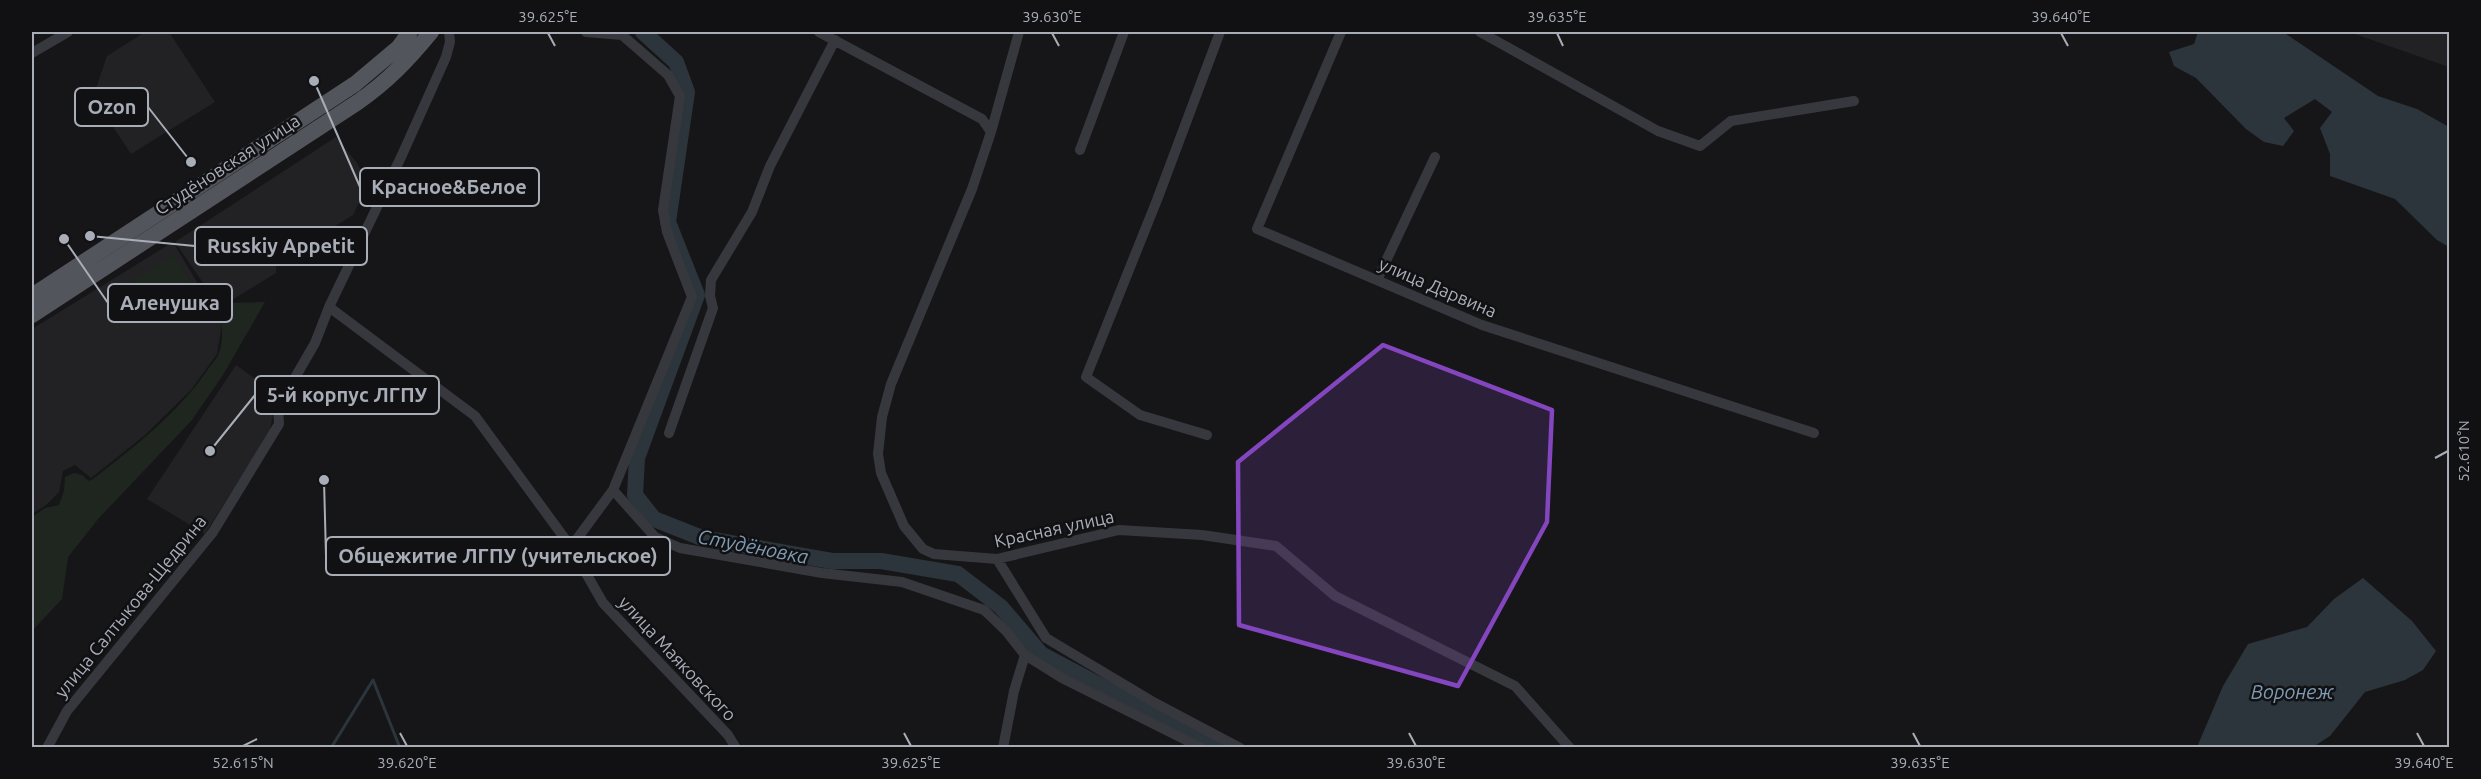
<svg xmlns="http://www.w3.org/2000/svg" width="2481" height="779" font-family="Ubuntu,sans-serif">
<rect width="100%" height="100%" fill="#161618"/>
<path fill="#222225" d="M145 32H169L215 102 131 154 93 97 107 56Z
M2349 32H2449V67Z
M336 137 357 163 368 183 353 215 276 263V273L232 300 212 296 175 242Z
M173 242 222 324 217 354 191 390 145 435 91 478 75 465 63 471 59 492 46 505 32 514V329Z
M236 365 279 396 273 413 270 430 205 534 147 499Z"/>
<path fill="#1e261f" d="M174 255 192 284 123 328 105 299Z
M265 302 223 375 192 420 99 518 68 557 62 599 32 631V517L45 508 59 505 64 491 65 477 74 473 82 475 89 481 93 479C134 447 176 415 206 372 210 366 217 359 219 353 225 336 220 319 222 303Z"/>
<path fill="#2c353c" d="M2198 32H2283L2378 96 2417 109 2449 127V247L2437 240 2395 199 2330 176V154L2320 128 2332 112 2315 99 2284 118 2294 131 2283 146 2264 142 2246 129 2196 78 2174 66 2169 52 2194 44Z
M2363 578 2412 621 2436 651 2423 670 2405 680 2365 692 2330 736 2313 747H2197L2223 686 2248 644 2307 627 2334 599Z"/>
<g fill="none" stroke-linecap="round" stroke-linejoin="round">
<path stroke="#2c353c" stroke-width="3" d="M331 748 373 680 400 748"/>
<path stroke="#2c353c" stroke-width="16" d="M643 32 676 62 687 92 668 222 697 295 637 458 635 495 654 519 702 538 832 561H881L958 574 1001 607 1041 654 1218 748"/>
<path stroke="#37383d" stroke-width="10" d="M586 32 622 35 668 75 680 96 663 210 667 232 692 297 613 490 655 537 680 548 822 573 902 582 984 610 1006 631 1025 655 1038 663 1062 678 1202 748
M819 32 982 119 991 132
M1019 32 991 132 972 189 891 384 882 417 878 454 881 473 904 526 923 549 934 554 997 559 1119 530 1202 535 1276 546 1335 596 1515 686 1570 748
M1341 32 1257 229 1482 325 1814 433
M1480 32 1658 131 1700 146 1731 121 1854 101
M32 53 68 32
M1080 150 1124 32
M1377 280 1435 157
M329 307 475 416 571 547 603 603 728 735 736 748
M669 433 713 308 710 296 711 280 752 212 770 166 835 40
M1207 435 1140 415 1086 377 1157 200 1220 32
M571 547 613 490
M997 559 1046 638 1155 703 1240 748
M47 748 67 711 213 532 279 424 278 407 315 343 329 307 402 155 446 57 450 42 449 32
M1003 748 1014 691 1025 655"/>
<path stroke="#53555c" stroke-width="16" d="M32 296 355 84 399 47 410 32
M32 315 358 102C388 81 408 60 431 32"/>
</g>
<path fill="#8446be" fill-opacity="0.2" stroke="#8446be" stroke-width="4.5" stroke-linejoin="round" d="M1383 345 1552 410 1547 522 1458 686 1239 625 1238 462Z"/>
<path fill="none" stroke="#a8adb8" stroke-width="2" d="M548 33 555 46M1052 33 1059 46M1557 33 1563 46M2061 33 2068 46M2435 458 2448 451M400 733 407 746M904 733 911 746M1409 733 1416 746M1913 733 1920 746M2417 733 2424 746M243 746 257 739"/>
<g text-anchor="middle" dominant-baseline="central" stroke-width="5" stroke-linejoin="round" paint-order="stroke">
<g font-size="18" fill="#a8adb8" stroke="#111113">
<text transform="translate(227 164) rotate(-33)">Студёновская улица</text>
<text transform="translate(1438 287) rotate(23)">улица Дарвина</text>
<text transform="translate(1054 528) rotate(-12)">Красная улица</text>
<text transform="translate(130 606) rotate(-51)">улица Салтыкова-Щедрина</text>
<text transform="translate(678 658) rotate(47)">улица Маяковского</text>
</g>
<g font-size="20" font-style="italic" fill="#7f9bb3" stroke="#111113">
<text transform="translate(753 546) rotate(11)">Студёновка</text>
<text x="2292" y="691">Воронеж</text>
</g>
</g>
<path fill="none" stroke="#a8adb8" stroke-width="2" d="M191 162L148 107M314 81L360 187M90 236L195 246M64 239L108 303M210 451L255 395M324 480L326 556"/>
<g fill="#a8adb8" stroke="#111113" stroke-width="2">
<circle cx="191" cy="162" r="6"/>
<circle cx="314" cy="81" r="6"/>
<circle cx="90" cy="236" r="6"/>
<circle cx="64" cy="239" r="6"/>
<circle cx="210" cy="451" r="6"/>
<circle cx="324" cy="480" r="6"/>
</g>
<g fill="#111113" stroke="#a8adb8" stroke-width="2">
<rect x="75" y="88" width="73" height="38" rx="6"/>
<rect x="360" y="168" width="179" height="38" rx="6"/>
<rect x="195" y="227" width="172" height="38" rx="6"/>
<rect x="108" y="284" width="124" height="38" rx="6"/>
<rect x="255" y="376" width="184" height="38" rx="6"/>
<rect x="326" y="537" width="344" height="38" rx="6"/>
</g>
<g font-size="20" text-anchor="middle" font-weight="bold" fill="#a8adb8">
<text x="112" y="114">Ozon</text>
<text x="449" y="194">Красное&amp;Белое</text>
<text x="281" y="253">Russkiy Appetit</text>
<text x="170" y="310">Аленушка</text>
<text x="347" y="402">5-й корпус ЛГПУ</text>
<text x="498" y="563">Общежитие ЛГПУ (учительское)</text>
</g>
<rect width="2481" height="779" fill="none" stroke="#111113" stroke-width="66"/>
<rect x="33" y="33" width="2415" height="713" fill="none" stroke="#a8adb8" stroke-width="2"/>
<g font-size="15" text-anchor="middle" fill="#a8adb8">
<text x="548" y="22">39.625°E</text>
<text x="1052" y="22">39.630°E</text>
<text x="1557" y="22">39.635°E</text>
<text x="2061" y="22">39.640°E</text>
<text transform="translate(2464 451) rotate(-90)" y="5">52.610°N</text>
<text x="243" y="768">52.615°N</text>
<text x="407" y="768">39.620°E</text>
<text x="911" y="768">39.625°E</text>
<text x="1416" y="768">39.630°E</text>
<text x="1920" y="768">39.635°E</text>
<text x="2424" y="768">39.640°E</text>
</g>
</svg>
